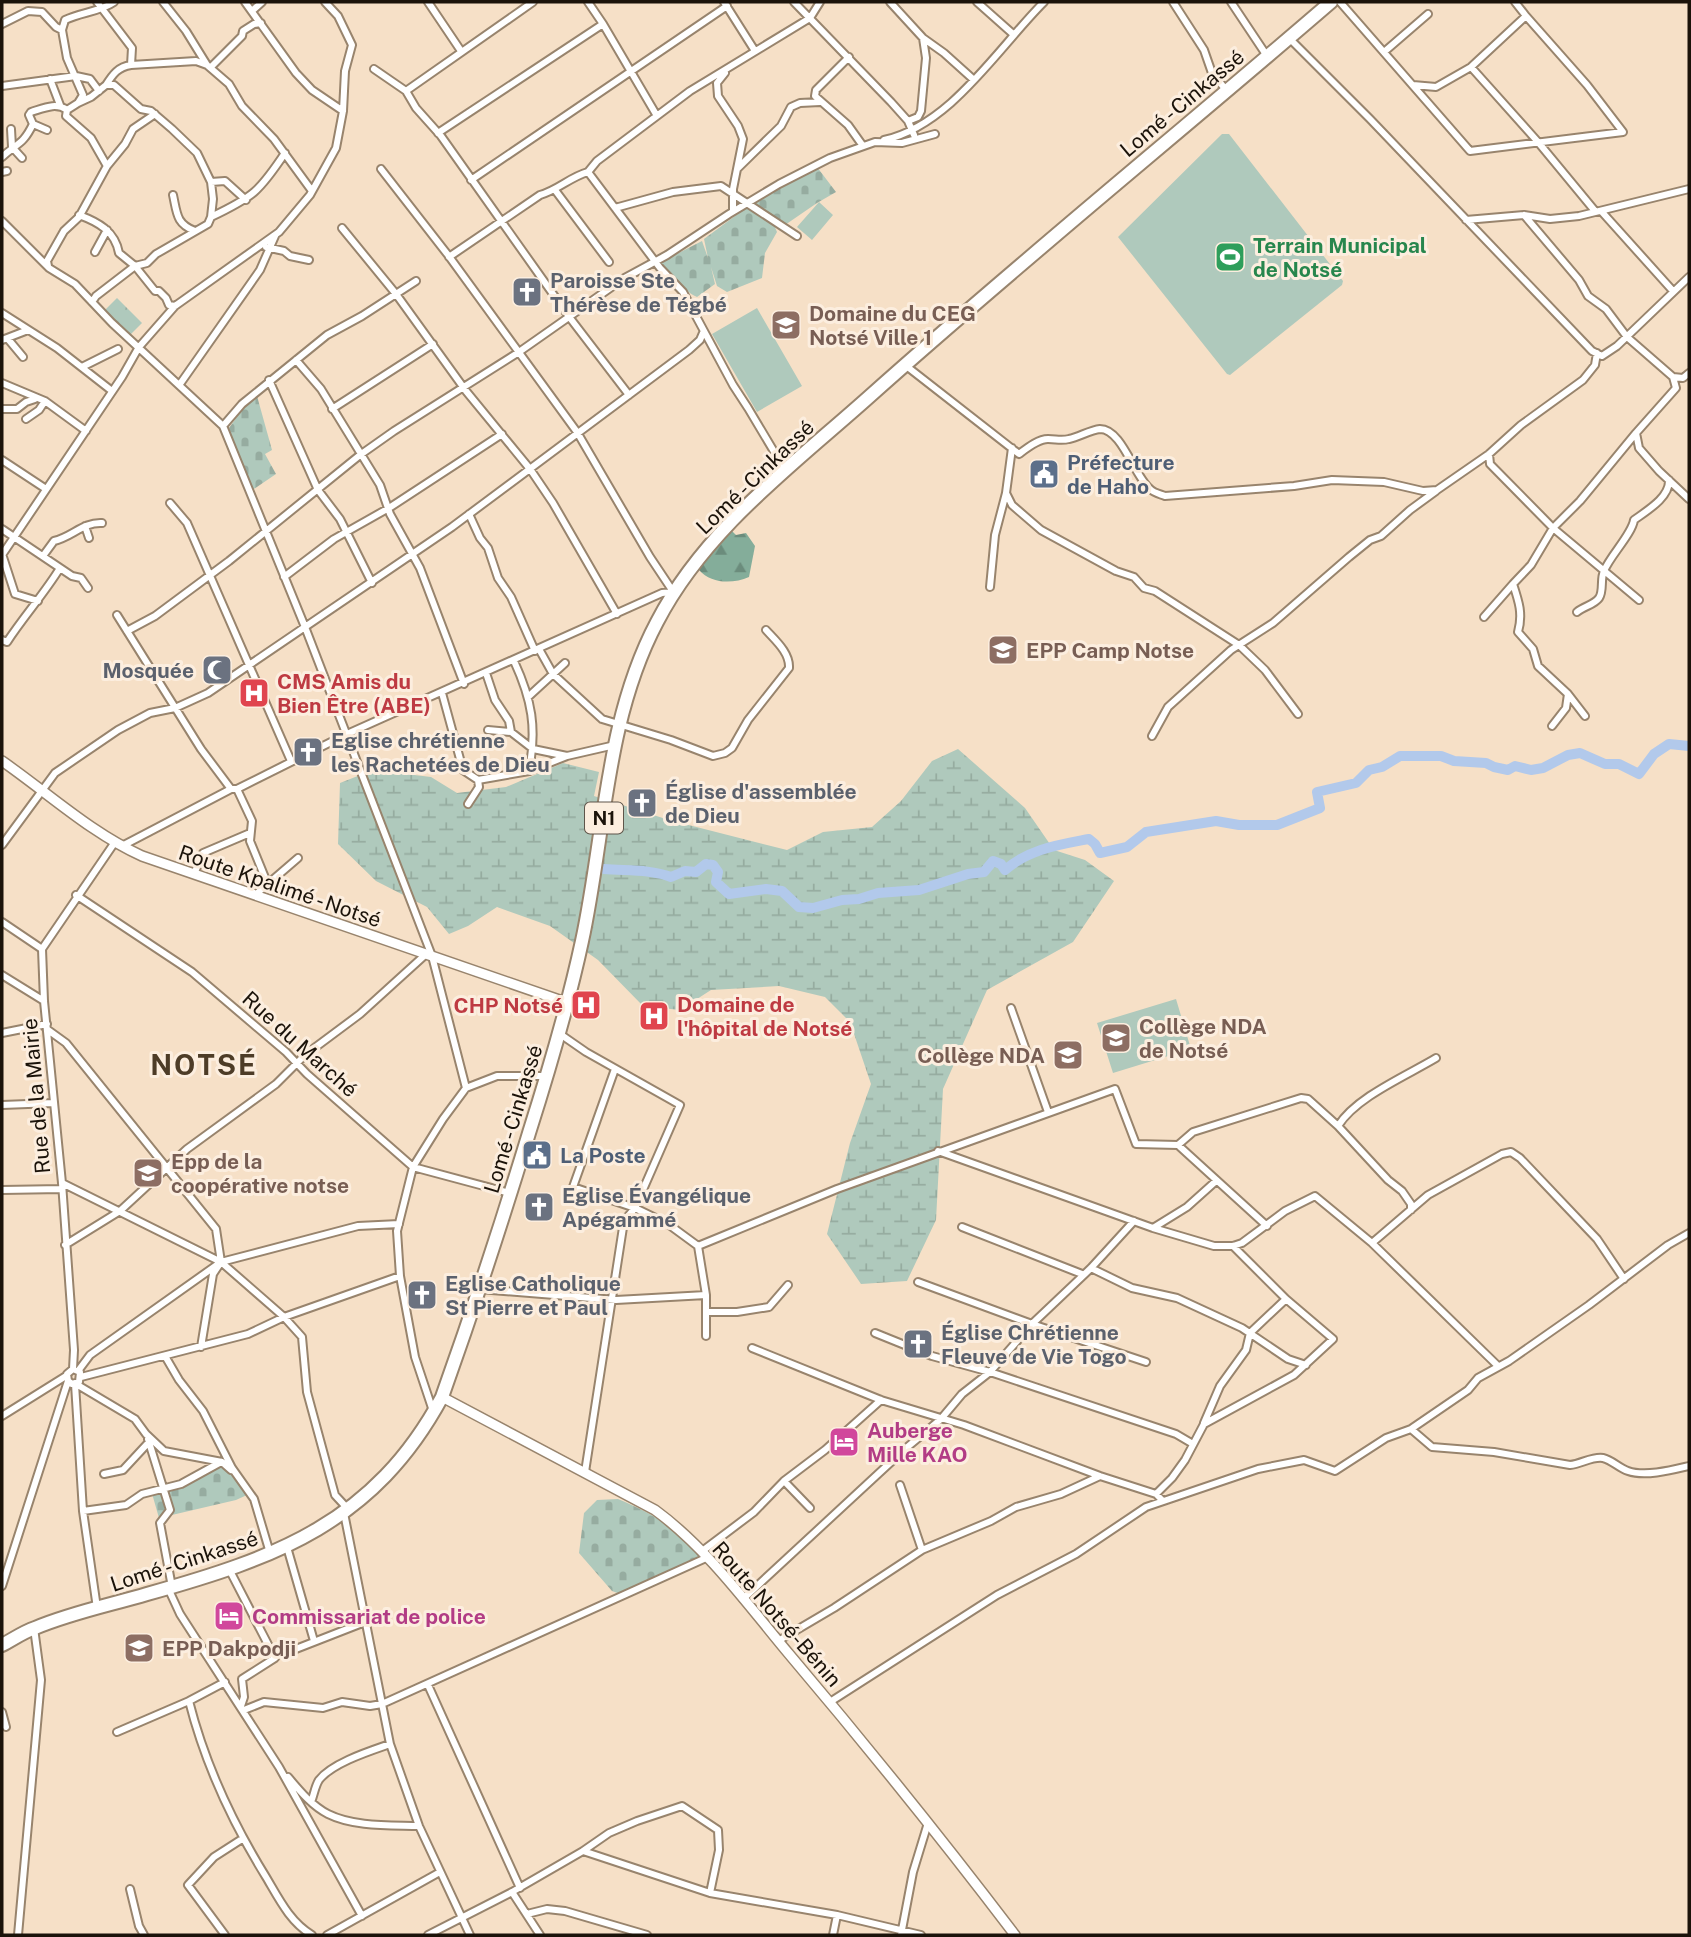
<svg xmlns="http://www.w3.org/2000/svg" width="1691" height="1937" font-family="'Public Sans',sans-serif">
<defs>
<pattern id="forest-firs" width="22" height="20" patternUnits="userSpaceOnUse" patternTransform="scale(1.75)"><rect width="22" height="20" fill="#84ad9a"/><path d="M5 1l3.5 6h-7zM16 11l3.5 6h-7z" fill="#6b8c7c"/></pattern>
<pattern id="wetland-marsh" width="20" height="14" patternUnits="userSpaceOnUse" patternTransform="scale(1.75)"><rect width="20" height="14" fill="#afc9bc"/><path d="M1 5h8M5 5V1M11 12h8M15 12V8" fill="none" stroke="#96aca0"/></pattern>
<pattern id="cemetery-stones" width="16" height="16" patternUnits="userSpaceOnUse" patternTransform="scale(1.75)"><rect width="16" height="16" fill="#afc9bc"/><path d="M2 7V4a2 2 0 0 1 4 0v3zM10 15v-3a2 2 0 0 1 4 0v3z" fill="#96aca0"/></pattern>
<pattern id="park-crowns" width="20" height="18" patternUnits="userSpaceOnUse" patternTransform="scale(1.75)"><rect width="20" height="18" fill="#afc9bc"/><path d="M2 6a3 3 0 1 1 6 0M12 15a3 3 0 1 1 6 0" fill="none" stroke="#96aca0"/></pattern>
</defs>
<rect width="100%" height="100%" fill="#f6e0c7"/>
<path fill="#afc9bc" d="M1222 134H1229L1343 281 1342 285 1230 375 1227 374 1118 237Z
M819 202 833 215 812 240 797 227Z
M757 308 802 386 757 412 712 334Z
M1176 999 1191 1049 1113 1073 1097 1023Z"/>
<path fill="url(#forest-firs)" d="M730 529 736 535 746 533 755 546 749 577C733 584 711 584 699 570L709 552Z"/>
<path fill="url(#wetland-marsh)" d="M958 749 1025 808 1054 850 1085 860 1114 881 1073 942 987 990 943 1089 936 1220 907 1281 861 1284 827 1234 850 1143 871 1084 850 1022 825 997 779 986 711 990 680 1010 643 1006 598 960 550 926 497 907 468 926 449 934 427 907 376 881 338 844 340 783 373 770 431 777 457 793 506 787 563 763 599 772 594 796 669 820 787 850 823 832 872 827 901 801 932 761Z"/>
<path fill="url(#cemetery-stones)" d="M817 167 836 192 817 203 785 225 754 203Z
M747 207 774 225 777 232 765 253 762 278 727 292 717 286 711 267 715 284 697 297C681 290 674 272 659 263L702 241 708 258 704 239Z
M257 396 272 450 265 454 276 474 251 491 229 428 244 407Z
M221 1463 234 1475 247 1495 236 1500 159 1518 151 1490 181 1484Z
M618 1499C649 1512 682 1529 700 1558L623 1595 612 1591 579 1553 584 1513 597 1500Z"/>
<path fill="url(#park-crowns)" d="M117 298 142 323 129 336 104 311Z"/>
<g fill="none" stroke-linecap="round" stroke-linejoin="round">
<path stroke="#b2c9eb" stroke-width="10" d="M604 869C627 871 649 869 671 877L685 871 696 872 706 864 713 865 718 872 716 882 729 894 766 889 782 891 799 907 813 908 842 900 859 899 878 893 919 890 968 874 984 872 993 861 1001 864 1005 870C1029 849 1058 845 1089 839L1095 844 1100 853 1127 847 1146 832 1216 821 1239 825H1277L1320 808 1317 792 1356 783 1369 770 1382 767 1400 756H1441L1454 761 1486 763 1494 767 1508 770 1515 766 1531 770 1543 768 1568 755 1580 753 1605 764H1619L1639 774 1654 754 1669 744 1689 746"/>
<g stroke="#98846d" stroke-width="10">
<path id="street" d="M97 2 132 48 131 65
M163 2 186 31 207 65 229 84 242 106 274 139 312 191
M245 2 296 73 312 90 343 111
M428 2 461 51
M588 2 603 24
M724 2 755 51
M794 2 891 102 908 121 914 135
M890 2 923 38 944 53 974 80
M977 2 1013 34
M1173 2 1204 50 1212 73 1227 91
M1231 2 1267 56
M1340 2 1470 151 1623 132 1587 85 1526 16 1471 67 1436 87 1413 85
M1515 2 1526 16
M252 11 262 2
M2 24 28 11 42 12 56 27 62 30 67 58 83 95 78 103 67 110C56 102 44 108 31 112L29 115 33 124C23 145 17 143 2 157
M62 30 65 20C81 12 100 12 114 2
M1289 38 1370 119 1592 351 1602 356 1617 346 1689 277
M1384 52 1428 14
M849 57 816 90 815 96 848 125 863 146
M211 67 242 36 243 31 254 24 261 23
M1471 67 1538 142 1595 211
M374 69 406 91 416 108 441 136 570 318 629 395
M725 73 717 83 718 96 738 126 743 139 733 189V211
M50 79 60 105
M106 85C113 74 118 67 131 65L196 61 207 65
M2 86 76 76 90 79 99 91
M406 91 533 2
M78 103 91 97 106 85H114L141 109 151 111 172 129 197 153 211 182 225 181 246 200
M908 121 918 117 921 111 926 58 923 38
M33 124 47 130
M11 129 12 147 22 158
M438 133 603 24 657 116
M884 140C951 125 997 49 1044 2
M107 166 125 144 133 129 155 114
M738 168 781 126 791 107 800 103 820 102
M381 169 448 255 577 432 650 557 674 593
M2 172 7 171
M588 172 660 268 683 292 733 385 748 408 785 470
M471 180 727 6
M211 182 213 199 211 217
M555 190 609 262
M173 195C177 213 176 224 195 231
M615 208 673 192 721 186 797 236
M1602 212 1673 291
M79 215C98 222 115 231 119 253L135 266 155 291H159L166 298 169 305 175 306
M1524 215 1579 280 1588 296 1606 309 1627 337 1673 377 1676 388 1636 433 1580 501 1553 528 1531 565 1513 584C1519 602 1523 614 1518 632L1533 649 1538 666 1568 694 1566 708 1552 726
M1466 220 1524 215 1550 219 1579 216 1689 189
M2 221 49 268 75 284 112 323 223 426 305 627 432 956 466 1088
M342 228 396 294 466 391 530 469 553 503 617 614
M266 247 284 251 290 256 309 260
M95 252 107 230
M449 257 540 195C558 190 570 177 588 172L597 161 690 91 810 18 820 2
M48 266 47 261 64 231 79 217 107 166 91 138 66 116 67 110
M92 302 96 296 135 266 147 263 156 254 208 224 211 217C253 197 259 192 285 153
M2 313 57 348 112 391
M8 339 23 357
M2 340 28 330
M296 360 321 389 380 485 390 514 420 568 464 684
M905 365 1019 454C1027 448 1038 439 1048 439 1056 439 1061 441 1069 439 1079 437 1090 430 1100 429 1122 429 1134 476 1150 489 1154 493 1160 494 1165 496L1294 486 1332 480 1384 482 1423 491 1437 490 1489 454 1521 425 1583 380 1595 365 1597 353
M82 367 118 349
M1673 377 1683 378 1689 373
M269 380 318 490 340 519 372 583
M2 383 45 401 86 431
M180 384 260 270 275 236
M2 409H17L26 402 35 399
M332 409 433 344
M26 419 39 410 45 401
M223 426 242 404 327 335 362 316 416 281
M1636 433 1639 448 1659 471 1689 499
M1012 448 1006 493 1012 505 1041 530 1116 571 1134 577 1144 588 1155 591 1239 645 1265 670 1298 714
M1489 454 1490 464 1553 528 1639 600
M2 460 46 489
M170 503 187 523 291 761
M469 514 480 538 488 548 498 578 511 597 535 651
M85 526 89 538
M2 529 72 576 81 578 88 588
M2 554 15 594 38 601
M2 555 122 377 139 347 175 306 279 232 310 195 336 148 343 111 345 71 352 45 338 16 325 2
M43 556 54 541C72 537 83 522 102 523
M284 577 334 539 389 508 502 434
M990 587 995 535 1006 493
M1577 612C1584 606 1594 605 1599 598 1604 591 1600 579 1604 571 1610 556 1632 534 1634 520 1648 510 1670 497 1669 480
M117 615 201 749 231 789
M1484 617 1513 584
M127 631 155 616 229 561 360 455 394 431 519 352 623 279 667 255 729 214 779 184 830 158 875 142 902 143 935 134
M2 640 7 642C24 616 44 594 60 568
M539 649 553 674 602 719 671 740 713 756 725 753 732 748 748 720 789 668C790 653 776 641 766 630
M514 661C532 700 537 728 529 771
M486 673 495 700 509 721 511 732
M442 693 463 770 478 780 479 787 468 804
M1568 694 1585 716
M528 697 565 663
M488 730 511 732 533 749 567 756
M1152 736 1168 707 1231 650 1273 623 1349 557 1370 540 1381 536 1410 510 1436 491
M478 780 529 771 567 756 615 745
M237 789 252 821 250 841 268 885
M2 845 55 773 118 730 150 713 175 708 208 693 452 527 689 350 700 340 703 333
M122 846 231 789H237L347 734 662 593 672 592
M194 874 203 853 250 833
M76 895 192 972 286 1052 307 1074 413 1167 510 1193
M255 895 298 858
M2 922 42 949
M2 975 44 1001
M1011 1008 1048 1112
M48 1030 66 1043 216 1229 221 1262 213 1274 201 1347
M2 1033 47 1024
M560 1034 586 1052 680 1105 635 1208 624 1221 585 1472
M615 1069 573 1187 635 1208 668 1224 698 1246 706 1295V1336
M2 1105 54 1103
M1338 1126C1356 1097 1406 1076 1436 1058
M1178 1145 1193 1132 1301 1098 1308 1099 1338 1126 1388 1180 1402 1191 1411 1204V1210
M938 1151 1153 1228 1214 1246H1233L1242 1243 1285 1211 1315 1196 1372 1243 1498 1366
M62 1183 221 1262 284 1317 302 1337 307 1392 335 1495 347 1508
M2 1190 62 1189
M962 1227 1082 1274
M1153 1228 1187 1207 1216 1181
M1372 1243 1428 1195 1502 1154 1511 1152 1520 1158 1597 1239 1624 1279
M65 1245 120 1211 187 1149 276 1084 305 1055 360 1014 425 955
M698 1246 837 1189 1115 1089 1136 1144 1178 1145 1267 1226
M1091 1268 1132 1288 1177 1298 1242 1328 1288 1359 1306 1365
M918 1282 1032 1324 1146 1362
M479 1289 616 1300 706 1295
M706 1312H737L769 1307 788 1285
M875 1333 932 1356 990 1372 1176 1434 1193 1444
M752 1348 881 1400 964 1425 1100 1476 1156 1494 1162 1500
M165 1356 179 1380 203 1411 232 1468 254 1499 270 1553
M73 1369 74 1350 62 1183 44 1001 42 949 115 842
M78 1371 90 1355 221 1262 358 1226 399 1224
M81 1377 248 1334 284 1317 400 1276
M75 1384 83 1511 97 1608
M76 1384 135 1419 146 1434 164 1451 222 1462 231 1470
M433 1411 415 1357 400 1276 397 1231 413 1167 443 1119 466 1088 497 1076H547
M2 1416 66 1376
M1204 1423 1220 1386 1246 1350 1250 1333 1286 1299
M1411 1429 1468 1390 1478 1378 1509 1361 1589 1305 1668 1245 1689 1233
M148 1439 170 1510 160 1523 172 1587
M104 1474 123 1470 149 1442
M784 1481 810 1508
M900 1485 922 1550
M1156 1494 1172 1478 1185 1460 1204 1424 1294 1375 1333 1339 1286 1299 1233 1246
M83 1511 126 1505 142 1494 181 1484 221 1462
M344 1513 390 1744 419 1826 470 1935
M287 1547 314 1641
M701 1552 754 1512 784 1481 825 1450 881 1400
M229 1569 275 1658 242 1679 244 1697 241 1706
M2 1586 68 1381 67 1374 73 1369 80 1372 79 1382 72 1384 68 1381
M168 1588 180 1614 279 1767 362 1916
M743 1599 905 1449 941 1419 962 1394 990 1372 1032 1324 1091 1268 1134 1221
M778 1641 834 1608 922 1550 991 1521 1016 1507 1061 1494 1100 1476
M273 1653 283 1654 365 1622
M225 1682 189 1701C205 1764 232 1822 266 1877 279 1899 290 1922 312 1935
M428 1685 520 1888
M830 1702 997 1595 1076 1554 1146 1507 1258 1469 1304 1460 1335 1471 1386 1438 1411 1429 1432 1447 1494 1452 1570 1465C1581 1464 1593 1456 1603 1458 1612 1460 1619 1468 1628 1471 1645 1477 1672 1470 1689 1466
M244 1710 264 1702 323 1708 342 1702 370 1706 382 1704 706 1558
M2 1712 6 1727
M117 1732 189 1701
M288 1777C299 1790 312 1806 328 1814 354 1827 390 1825 419 1826
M311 1802C314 1795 315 1786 319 1780 332 1763 370 1751 390 1744
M583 1851 710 1893 837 1915 921 1935
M130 1889 139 1926 144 1935
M512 1892 540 1935
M527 1914 547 1909 565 1911 647 1935
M18 1935 41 1680 34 1628
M225 1935 188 1885 214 1857 242 1839
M327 1935 440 1872
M428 1935 512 1892 583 1851 609 1833 637 1821 682 1806 718 1830 719 1850 710 1893
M833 1935 837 1915
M901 1935 913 1872 928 1823"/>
</g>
<g stroke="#98846d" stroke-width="12">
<path id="secondary" d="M2 761C48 793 91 833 142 856L568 1003
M442 1397 655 1510C707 1548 748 1605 789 1654 867 1746 942 1839 1015 1935"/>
</g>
<g stroke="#98846d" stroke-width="16">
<path id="highway" d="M2 1645C12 1640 23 1632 35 1628 70 1613 110 1605 147 1594 276 1558 374 1523 442 1397 473 1310 502 1222 529 1133 549 1070 568 1006 582 941 605 835 605 720 657 622 705 529 793 465 870 396 1021 261 1178 134 1331 2"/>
</g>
<use href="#street" stroke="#fff" stroke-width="6"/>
<use href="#secondary" stroke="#fff" stroke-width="9"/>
<use href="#highway" stroke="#fff" stroke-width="12"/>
</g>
<defs>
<g id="stadium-square" transform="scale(1.575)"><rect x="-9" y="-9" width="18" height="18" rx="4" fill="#2e9e5b" stroke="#fceedf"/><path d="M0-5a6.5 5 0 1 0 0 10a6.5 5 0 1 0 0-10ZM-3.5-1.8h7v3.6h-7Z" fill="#fff"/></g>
<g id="church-square" transform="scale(1.575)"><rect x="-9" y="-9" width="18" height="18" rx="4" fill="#6b7280" stroke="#fceedf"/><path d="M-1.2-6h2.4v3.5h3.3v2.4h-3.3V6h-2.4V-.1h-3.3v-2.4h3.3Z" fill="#fff"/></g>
<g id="school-square" transform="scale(1.575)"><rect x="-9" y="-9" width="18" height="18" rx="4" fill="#8d6e63" stroke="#fceedf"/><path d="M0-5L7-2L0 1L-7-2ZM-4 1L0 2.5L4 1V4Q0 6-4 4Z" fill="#fff"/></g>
<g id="civic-square" transform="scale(1.575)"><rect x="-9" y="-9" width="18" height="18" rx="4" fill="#5c6f8a" stroke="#fceedf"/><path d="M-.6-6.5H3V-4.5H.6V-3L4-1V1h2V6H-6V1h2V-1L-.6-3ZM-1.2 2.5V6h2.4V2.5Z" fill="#fff"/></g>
<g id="mosque-square" transform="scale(1.575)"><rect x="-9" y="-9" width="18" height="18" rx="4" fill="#6b7280" stroke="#fceedf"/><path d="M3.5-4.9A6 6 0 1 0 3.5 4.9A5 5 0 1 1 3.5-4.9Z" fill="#fff"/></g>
<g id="hospital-square" transform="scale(1.575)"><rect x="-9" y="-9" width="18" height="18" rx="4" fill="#e0444e" stroke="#fceedf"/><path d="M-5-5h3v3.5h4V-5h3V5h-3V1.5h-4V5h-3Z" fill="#fff"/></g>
<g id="hotel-square" transform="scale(1.575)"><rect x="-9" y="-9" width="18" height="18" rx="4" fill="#d1479c" stroke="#fceedf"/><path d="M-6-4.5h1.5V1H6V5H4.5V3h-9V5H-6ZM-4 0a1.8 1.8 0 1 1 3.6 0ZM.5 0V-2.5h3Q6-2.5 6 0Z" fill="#fff"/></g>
</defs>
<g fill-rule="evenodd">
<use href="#stadium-square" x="1230" y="257"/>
<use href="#church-square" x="527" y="292"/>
<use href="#school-square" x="786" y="325"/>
<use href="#civic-square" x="1044" y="474"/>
<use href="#school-square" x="1003" y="650"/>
<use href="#mosque-square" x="217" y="670"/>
<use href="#hospital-square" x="254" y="693"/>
<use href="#church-square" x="308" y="752"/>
<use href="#church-square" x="642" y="803"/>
<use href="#hospital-square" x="586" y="1005"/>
<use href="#hospital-square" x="654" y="1016"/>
<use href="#school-square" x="1116" y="1038"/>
<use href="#school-square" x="1068" y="1055"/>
<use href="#civic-square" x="537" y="1155"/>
<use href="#school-square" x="148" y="1173"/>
<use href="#church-square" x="539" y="1207"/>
<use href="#church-square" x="422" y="1295"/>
<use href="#church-square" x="918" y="1344"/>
<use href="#hotel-square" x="844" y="1442"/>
<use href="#hotel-square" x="229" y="1616"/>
<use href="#school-square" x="139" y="1648"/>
</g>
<g text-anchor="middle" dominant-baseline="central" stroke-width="6" stroke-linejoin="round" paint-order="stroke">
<rect fill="#fceedf" stroke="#5e554a" stroke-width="2" x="585" y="802.5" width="38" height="31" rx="5"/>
<g font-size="19" font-weight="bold" fill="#1b130a">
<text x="604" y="818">N1</text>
</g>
<g font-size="21" fill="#1b130a" stroke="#fceedf">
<text transform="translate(1182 103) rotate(-40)">Lomé - Cinkassé</text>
<text transform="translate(755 477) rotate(-44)">Lomé - Cinkassé</text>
<text transform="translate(280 886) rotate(19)">Route Kpalimé - Notsé</text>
<text transform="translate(300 1044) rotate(42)">Rue du Marché</text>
<text transform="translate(36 1096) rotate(-95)">Rue de la Mairie</text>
<text transform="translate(513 1119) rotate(-73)">Lomé - Cinkassé</text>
<text transform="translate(184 1561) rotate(-18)">Lomé - Cinkassé</text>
<text transform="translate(777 1614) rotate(49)">Route Notsé-Bénin</text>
</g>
<g font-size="21" font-weight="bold" fill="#27864d" stroke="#fceedf" text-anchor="start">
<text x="1253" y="245">Terrain Municipal<tspan x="1253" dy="24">de Notsé</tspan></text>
</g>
<g font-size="21" font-weight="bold" fill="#5b616d" stroke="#fceedf" text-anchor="start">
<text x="550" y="280">Paroisse Ste<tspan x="550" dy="24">Thérèse de Tégbé</tspan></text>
<text x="194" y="670" text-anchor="end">Mosquée</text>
<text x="331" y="740">Eglise chrétienne<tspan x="331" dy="24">les Rachetées de Dieu</tspan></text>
<text x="665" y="791">Église d'assemblée<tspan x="665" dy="24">de Dieu</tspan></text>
<text x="562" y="1195">Eglise Évangélique<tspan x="562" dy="24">Apégammé</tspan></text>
<text x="445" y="1283">Eglise Catholique<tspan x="445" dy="24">St Pierre et Paul</tspan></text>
<text x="941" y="1332">Église Chrétienne<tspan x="941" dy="24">Fleuve de Vie Togo</tspan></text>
</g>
<g font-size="21" font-weight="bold" fill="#785e54" stroke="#fceedf" text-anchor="start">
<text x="809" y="313">Domaine du CEG<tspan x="809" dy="24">Notsé Ville 1</tspan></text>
<text x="1026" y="650">EPP Camp Notse</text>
<text x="1139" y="1026">Collège NDA<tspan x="1139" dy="24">de Notsé</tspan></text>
<text x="1045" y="1055" text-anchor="end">Collège NDA</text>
<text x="171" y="1161">Epp de la<tspan x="171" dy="24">coopérative notse</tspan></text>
<text x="162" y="1648">EPP Dakpodji</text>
</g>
<g font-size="21" font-weight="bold" fill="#4e5e75" stroke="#fceedf" text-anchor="start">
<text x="1067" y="462">Préfecture<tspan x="1067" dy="24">de Haho</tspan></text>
<text x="560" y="1155">La Poste</text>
</g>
<g font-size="21" font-weight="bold" fill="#be3a42" stroke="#fceedf" text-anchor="start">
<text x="277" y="681">CMS Amis du<tspan x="277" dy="24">Bien Être (ABE)</tspan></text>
<text x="677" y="1004">Domaine de<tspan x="677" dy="24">l'hôpital de Notsé</tspan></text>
<text x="563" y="1005" text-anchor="end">CHP Notsé</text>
</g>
<g font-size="21" font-weight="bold" fill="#b23c85" stroke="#fceedf" text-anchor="start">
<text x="867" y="1430">Auberge<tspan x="867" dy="24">Mille KAO</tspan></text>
<text x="252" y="1616">Commissariat de police</text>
</g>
<g font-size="28" font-weight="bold" letter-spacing="2" fill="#4d3c27" stroke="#fceedf">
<text x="204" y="1064">NOTSÉ</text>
</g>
</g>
<rect width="1691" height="1937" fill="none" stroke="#1b130a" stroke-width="7"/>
</svg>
